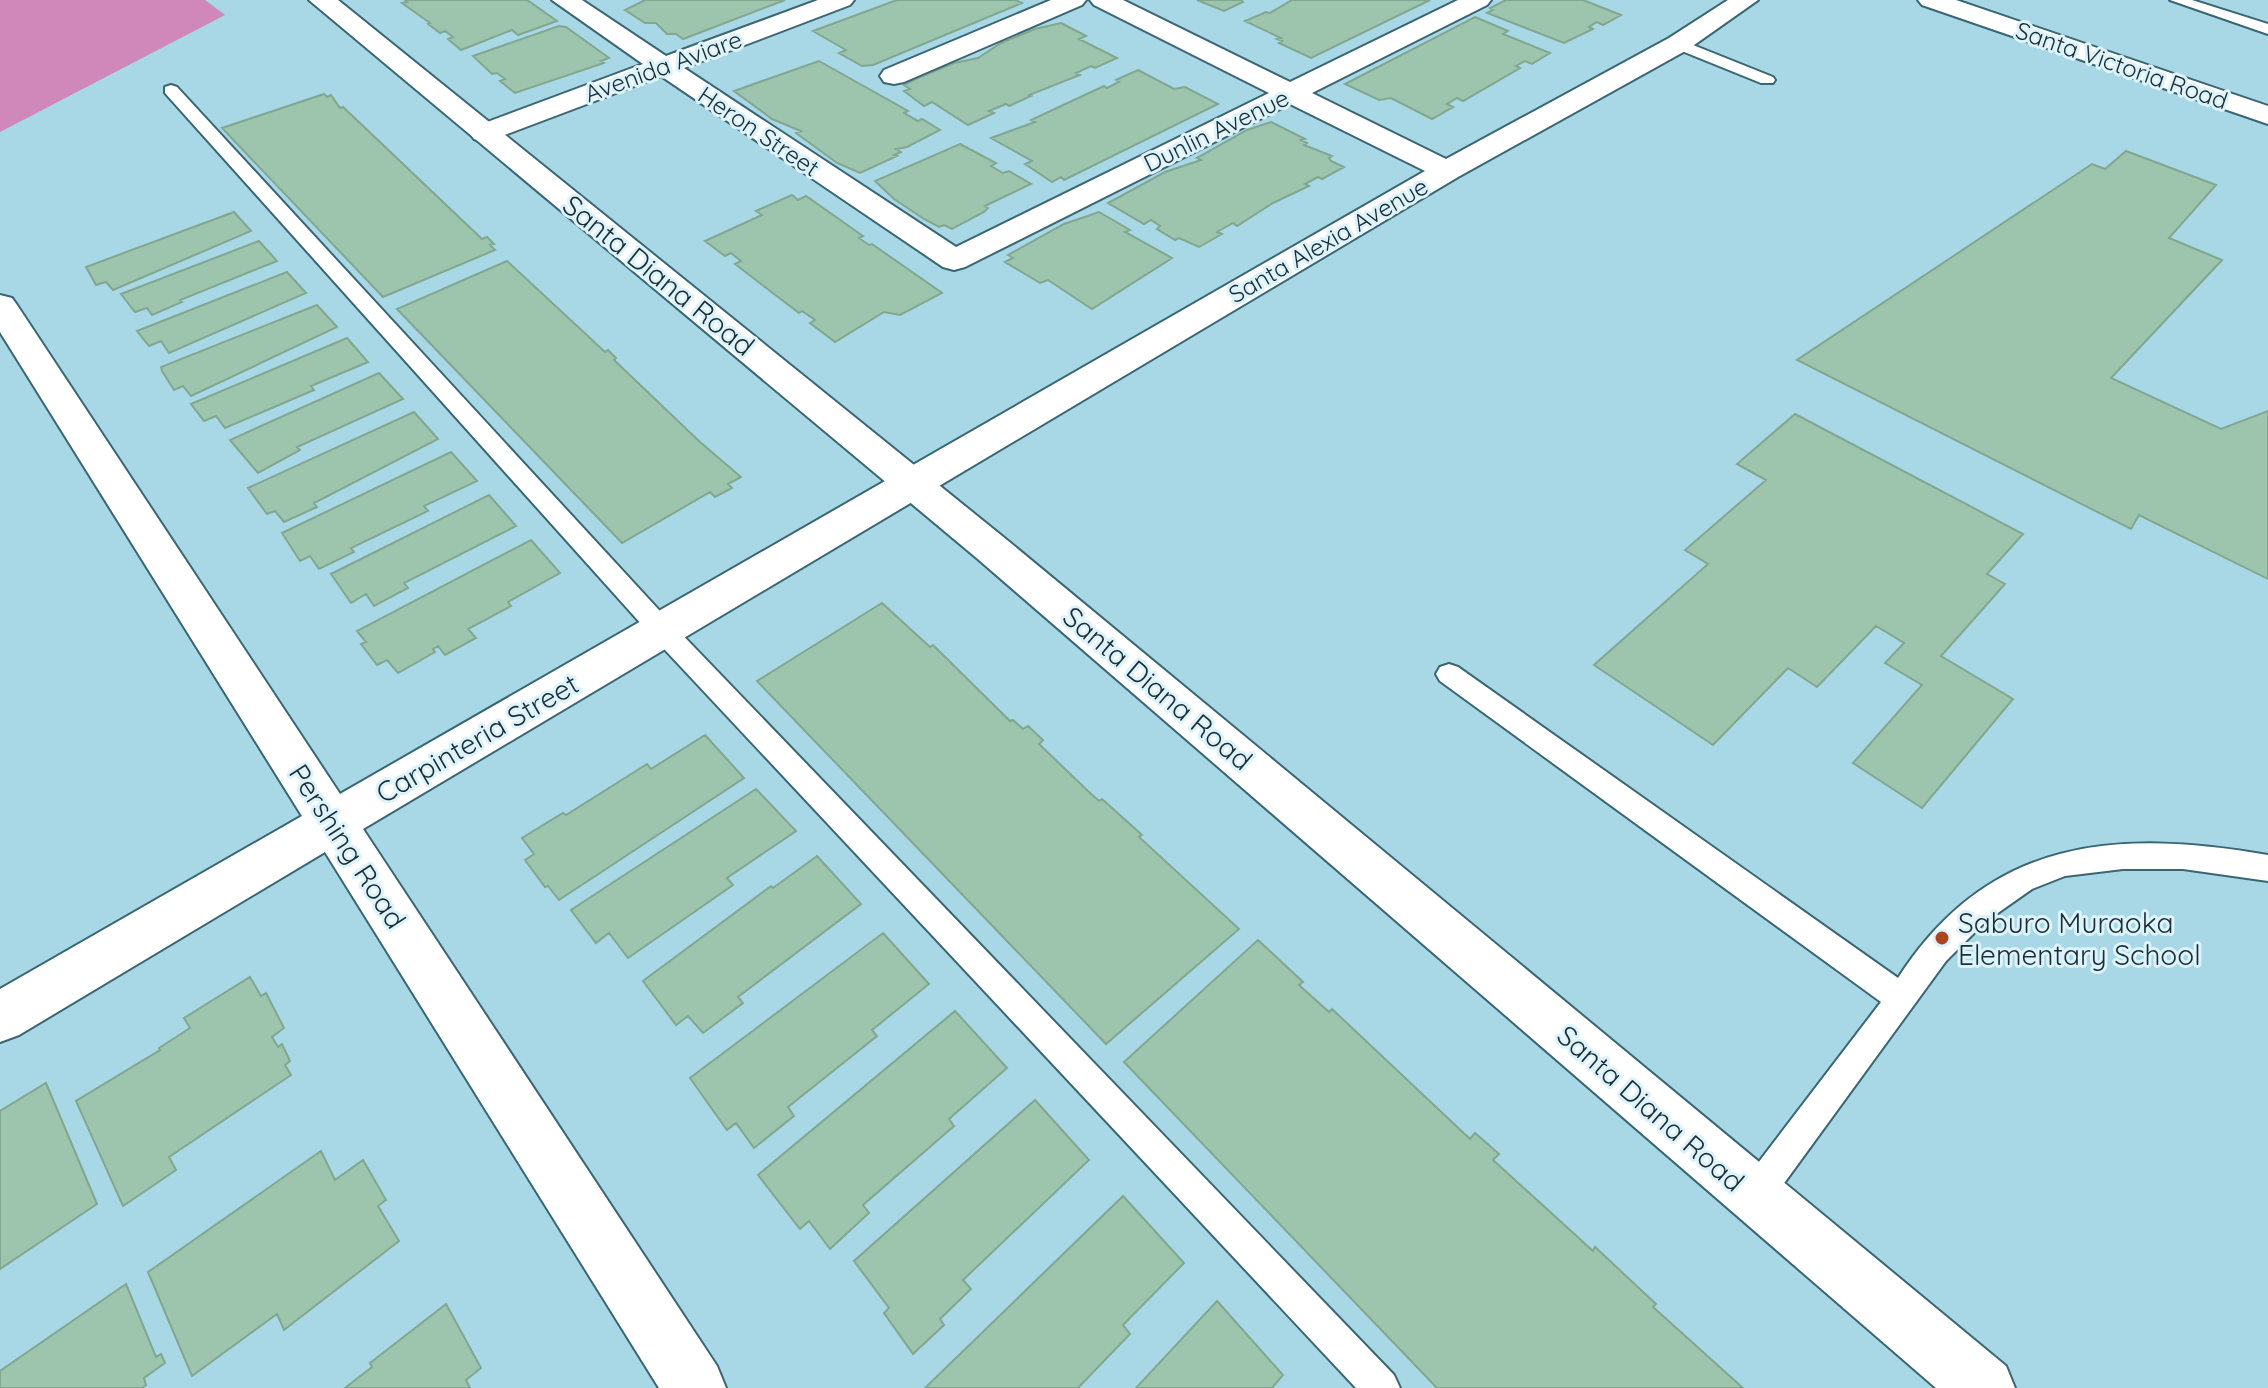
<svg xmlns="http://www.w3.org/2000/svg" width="2268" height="1388" font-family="Quicksand,sans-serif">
<rect width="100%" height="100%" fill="#a8d7e6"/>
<path fill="#d088ba" d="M0 0H205L225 15 0 132Z"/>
<path fill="#9dc4ad" stroke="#81a791" stroke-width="2" d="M405 0H527L557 21 518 35 512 30 461 50 448 39 453 37 445 31 440 33 428 24 430 23 402 3 407 2Z
M645 0H785L683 39 676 34H667L656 23H645L625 10Z
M897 0H1015L1022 3 873 65 862 66 839 53 846 50 813 31Z
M1197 0H1241L1243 2 1224 11Z
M1292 0H1430L1311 58 1279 43 1282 41 1277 39 1281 38 1245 21 1266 12 1270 13Z
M1506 0H1583L1621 15 1603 25 1597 22 1589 27 1593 29 1564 43 1487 13 1493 10 1490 8Z
M1475 17 1508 31 1503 34 1550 53 1532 64 1525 61 1516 66 1520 68 1463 101 1457 98 1447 104 1453 107 1432 119 1391 98 1379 100 1345 84Z
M1061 23 1086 36 1079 39 1117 58 1095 68 1091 66 1076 73 1080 75 1029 95 1031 96 1009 106 1006 104 989 111 994 113 968 125 932 102 924 106 904 91 910 89 904 85 918 78 954 63 978 58 1001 43 1035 29Z
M559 26 566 27 609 58 601 61 604 63 515 93 500 81 505 79 497 73 492 74 473 56Z
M819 61 908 111 904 113 918 121 922 119 940 130 907 147 896 149 901 152 894 155 897 156 860 173 837 163 796 133 801 131 772 119 734 91Z
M1138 70 1174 89 1185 87 1218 104 1064 180 1061 177 1052 182 1025 164 1032 161 991 138 1035 122 1031 120 1104 86 1107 88 1119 82 1116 80Z
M324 94 327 97 331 95 340 108 343 107 482 239 487 237 494 244 490 245 495 250 383 297 222 128Z
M1271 122 1305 139 1301 140 1307 143 1304 145 1332 156 1329 158 1331 161 1344 167 1322 179 1318 177 1305 184 1309 186 1273 203 1237 226 1233 223 1217 232 1222 234 1199 247 1179 238 1175 240 1157 229 1160 226 1151 220 1144 224 1108 203 1165 172 1201 160 1197 158 1247 130Z
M960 144 996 163 991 166 1003 173 1009 171 1031 184 985 206 988 208 984 212 952 229 944 225 939 227 924 219 894 199 875 181Z
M2126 151 2216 185 2169 238 2222 260 2111 378 2221 429 2268 411V579L2139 515 2131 529 1797 360 2092 164 2105 169Z
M792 195 798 200 806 196 863 236 859 238 869 245 872 244 942 293 900 315 884 312 835 342 810 323 815 320 802 311 799 313 735 264 741 261 731 253 725 256 705 241 762 215 756 211Z
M234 212 251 231 113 290 106 282 96 285 86 267Z
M1099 212 1130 230 1125 232 1172 258 1092 309 1048 280 1040 283 1005 262 1013 258 1008 255 1064 224Z
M259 241 277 261 180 300 182 302 152 315 147 308 135 312 121 294Z
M507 261 605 352 608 350 616 358 614 360 700 442 741 477 728 484 732 488 715 497 710 492 622 543 397 309Z
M287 272 306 293 169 353 161 341 149 346 137 331Z
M317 305 337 327 191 396 183 386 174 390 162 371 161 367Z
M347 338 368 362 311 386 314 390 225 428 216 416 204 421 191 404Z
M379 373 403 399 297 447 300 450 258 473 230 440Z
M414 412 438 439 314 503 317 507 284 522 275 511 267 514 248 488Z
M1795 414 2023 534 1987 574 2005 584 1941 656 2013 699 1922 808 1853 763 1922 685 1885 663 1904 643 1876 626 1817 687 1788 668 1713 745 1594 665 1708 564 1685 550 1766 480 1737 464Z
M451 452 477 481 424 506 428 511 351 548 354 552 319 569 310 556 300 561 282 533Z
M489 495 516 526 404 583 408 588 374 606 366 594 351 603 331 574Z
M531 540 560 573 508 602 511 606 468 629 476 638 445 655 438 646 433 649 435 652 398 673 387 660 377 665 361 644 366 642 357 631Z
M882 603 930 647 933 645 1010 721 1013 720 1023 729 1028 726 1043 740 1039 744 1089 792 1099 801 1102 799 1142 835 1139 837 1239 929 1106 1044 757 681Z
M705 735 744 778 559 900 548 886 545 887 525 860 534 854 522 838 563 813 566 815 647 764 651 769Z
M756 789 796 831 727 878 733 885 628 958 609 933 596 943 571 910Z
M817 856 861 904 738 997 743 1003 703 1033 688 1016 676 1025 643 981 771 886 773 888Z
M883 933 929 984 872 1030 877 1036 788 1107 794 1116 754 1148 736 1123 727 1130 690 1078Z
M1258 940 1303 982 1299 985 1329 1012 1332 1009 1470 1139 1475 1133 1499 1154 1493 1160 1593 1251 1595 1247 1656 1304 1653 1307 1743 1388H1437L1124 1062Z
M250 977 261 996 266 993 284 1028 272 1037 278 1047 282 1044 290 1061 285 1065 291 1075 169 1157 176 1170 123 1206 76 1101 160 1050 159 1048 190 1028 184 1018Z
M955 1011 1007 1068 949 1119 954 1126 863 1205 869 1213 830 1249 809 1221 800 1229 758 1175Z
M46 1083 97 1204 0 1269V1111Z
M1035 1100 1089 1160 963 1280 971 1289 940 1319 944 1325 913 1354 884 1313 889 1308 854 1261Z
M321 1151 335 1180 363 1160 386 1200 378 1206 399 1241 284 1330 277 1314 192 1376 148 1272Z
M1123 1196 1184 1263 1123 1325 1130 1334 1078 1388H925Z
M126 1284 156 1357 161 1354 165 1363 144 1378 146 1385 142 1388H0V1371Z
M1217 1301 1283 1375 1272 1388H1136Z
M446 1304 481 1368 466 1380 470 1388H345L372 1367 370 1363Z"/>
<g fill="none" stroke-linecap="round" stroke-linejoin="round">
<g stroke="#3a6673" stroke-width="4">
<path id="service" d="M2170 0H2192L2268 24V34Z
M1678 39 1773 77 1775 80 1773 83H1761L1672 47 1670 44Z
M171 85 177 87 670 622 1394 1375 1400 1388H1356L652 636 165 93V87Z
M1449 664 1458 667 1898 978C1989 837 2116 829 2268 855V881L2183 869H2123L2065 876 2032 889 1985 922 1946 961 1766 1208 1754 1213 1742 1208 1737 1196 1742 1184 1881 1002 1440 681 1436 674 1440 667Z"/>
</g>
<g stroke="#3a6673" stroke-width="4">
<path id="minor" d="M552 0H582L666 56 818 0H854L850 5 684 68 956 247 1269 93 1094 5 1090 0H1123L1290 82 1458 0H1491L1487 5 1312 93 1446 159 1669 38 1728 0H1758L1687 50 1458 177 363 829 717 1366 726 1388H659L325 852 19 1035 0 1042V989L302 816 0 332V295L12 298 17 305 340 794 1425 171 1290 104 965 267 954 270 943 267 661 76 494 139 484 142 474 139 470 133 474 127 643 64Z
M1051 0H1086L1082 5 904 82 894 84 884 82 880 76 884 70Z"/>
</g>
<g stroke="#3a6673" stroke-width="4">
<path id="tertiary" d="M309 0H338L1007 540 2006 1366 2015 1388H1936L979 560Z
M1918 0H1956L2268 106V124L1922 5Z"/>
</g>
<use href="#service" fill="#fff" fill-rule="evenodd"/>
<use href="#minor" fill="#fff" fill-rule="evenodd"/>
<use href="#tertiary" fill="#fff" fill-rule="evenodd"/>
</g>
<circle fill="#ac4520" stroke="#dcf3fb" stroke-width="3" cx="1942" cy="938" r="8"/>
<g text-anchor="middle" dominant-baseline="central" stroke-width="6" stroke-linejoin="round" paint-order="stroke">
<g font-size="24" fill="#1b2d33" stroke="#dcf3fb">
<text transform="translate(2122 65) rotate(19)">Santa Victoria Road</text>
<text transform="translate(663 66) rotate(-20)">Avenida Aviare</text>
<text transform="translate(1216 130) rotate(-26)">Dunlin Avenue</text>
<text transform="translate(759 131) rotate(34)">Heron Street</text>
<text transform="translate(1328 240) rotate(-30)">Santa Alexia Avenue</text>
</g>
<g font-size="28" fill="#1b2d33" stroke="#dcf3fb">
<text transform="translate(659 275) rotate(39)">Santa Diana Road</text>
<text transform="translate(1158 688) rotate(40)">Santa Diana Road</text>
<text transform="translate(477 738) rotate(-30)">Carpinteria Street</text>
<text transform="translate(348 846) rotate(57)">Pershing Road</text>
<text transform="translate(1651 1108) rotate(41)">Santa Diana Road</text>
</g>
<g font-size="28" fill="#1b2d33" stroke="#dcf3fb" text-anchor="start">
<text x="1958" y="922">Saburo Muraoka<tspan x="1958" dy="32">Elementary School</tspan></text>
</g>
</g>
</svg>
